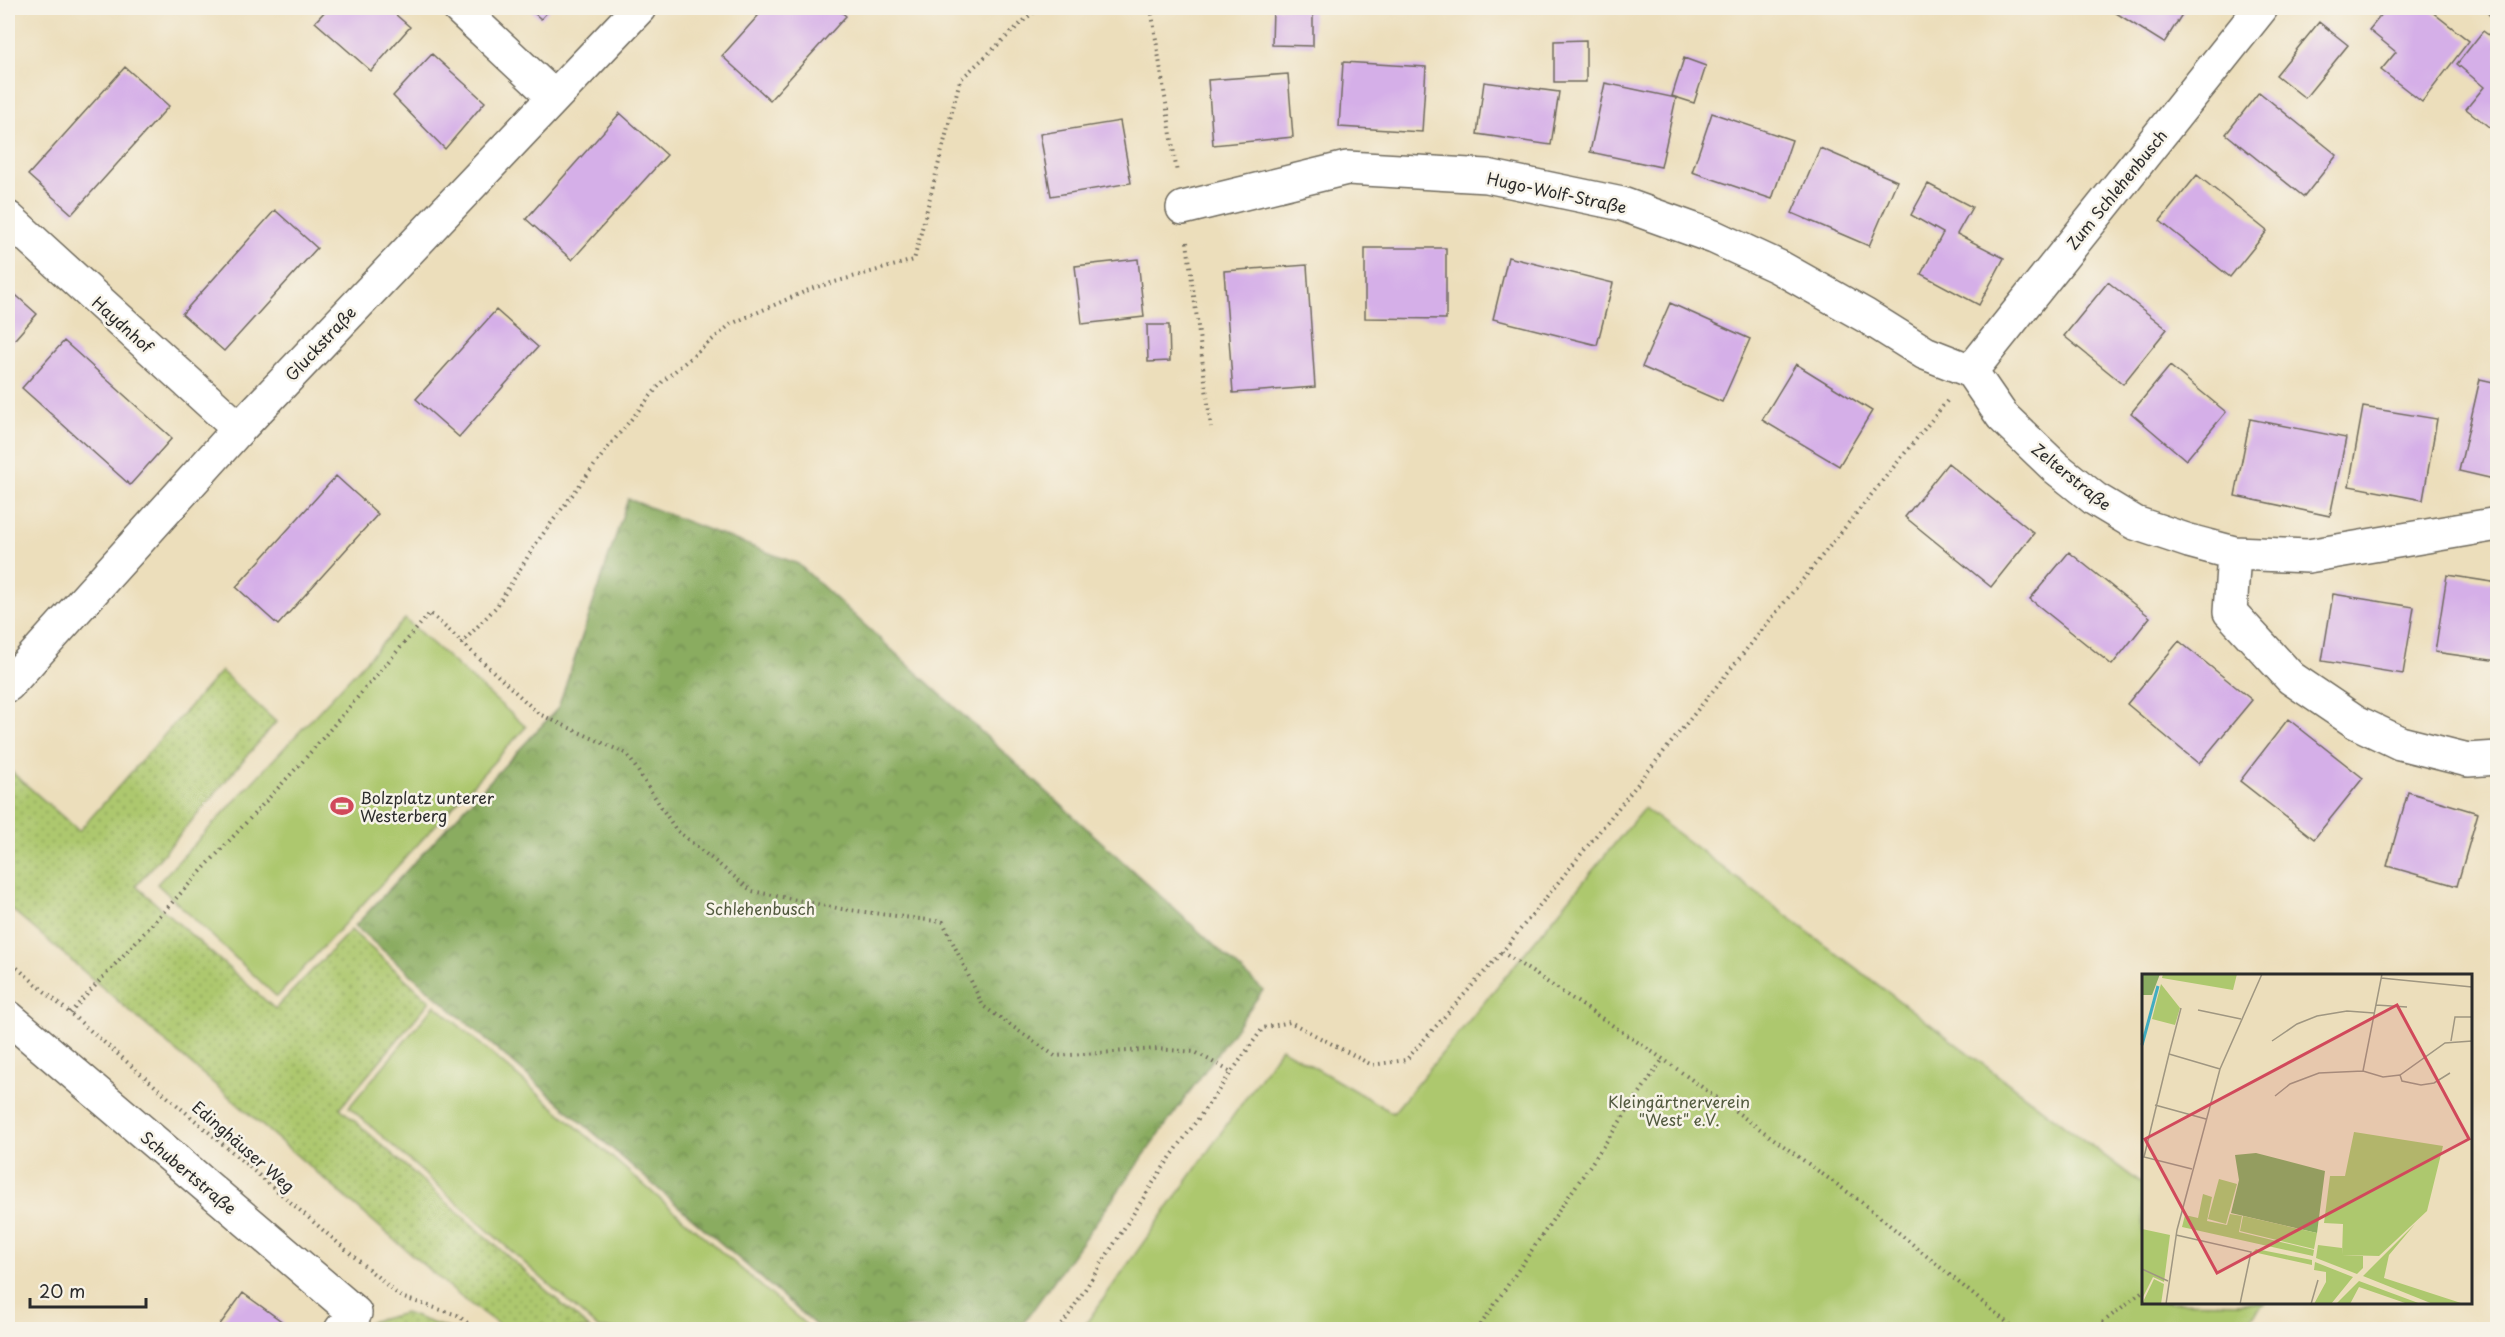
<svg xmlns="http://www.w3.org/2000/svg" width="2505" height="1337" font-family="'Playpen Sans',sans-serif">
<defs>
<pattern id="grass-dots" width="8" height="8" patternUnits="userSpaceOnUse" patternTransform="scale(1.5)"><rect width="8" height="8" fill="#adc86e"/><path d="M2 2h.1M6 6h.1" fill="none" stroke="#8da35b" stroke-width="1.8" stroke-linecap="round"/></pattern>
<pattern id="forest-crowns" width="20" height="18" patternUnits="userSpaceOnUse" patternTransform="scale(1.5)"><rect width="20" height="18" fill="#8aac61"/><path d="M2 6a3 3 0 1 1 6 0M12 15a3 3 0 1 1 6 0" fill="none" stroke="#718c50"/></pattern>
</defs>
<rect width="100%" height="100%" fill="#f7f3e8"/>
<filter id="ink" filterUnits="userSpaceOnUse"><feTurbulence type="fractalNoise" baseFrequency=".0167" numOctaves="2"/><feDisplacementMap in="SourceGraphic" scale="12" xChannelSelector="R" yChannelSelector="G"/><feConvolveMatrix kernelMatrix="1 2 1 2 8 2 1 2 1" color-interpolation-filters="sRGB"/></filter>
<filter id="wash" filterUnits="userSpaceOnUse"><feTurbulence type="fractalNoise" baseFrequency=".008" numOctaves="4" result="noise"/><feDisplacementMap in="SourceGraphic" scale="24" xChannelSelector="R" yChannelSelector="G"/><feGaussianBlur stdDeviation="1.35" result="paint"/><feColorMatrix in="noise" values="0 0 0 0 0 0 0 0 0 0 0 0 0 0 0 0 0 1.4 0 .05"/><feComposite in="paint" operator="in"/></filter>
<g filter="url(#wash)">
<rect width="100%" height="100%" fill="#ecdebb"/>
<path fill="url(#grass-dots)" stroke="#6c7a4c" stroke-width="1.5" d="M221 671 276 722 136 886 275 1009 351 930 430 1001 340 1108 590 1329H505L462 1298 8 906V769L79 831Z
M405 1313 449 1329H450H379L369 1322Z"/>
<path fill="url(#forest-crowns)" stroke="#5a6c46" stroke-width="1.5" d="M628 499 798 564 1263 990 1019 1329H820L355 926 558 708Z"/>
<path fill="#adc86e" stroke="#6c7a4c" stroke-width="1.5" d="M405 619 526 727 277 997 157 884Z
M1644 808 2143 1185 2144 1302 2264 1303 2240 1330 1082 1329 1281 1048 1393 1113Z
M435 1005 811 1329H599L349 1107Z"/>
<g id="blocks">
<path fill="#d5afe8" d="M328 8H388L410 27 371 71 315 22Z
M528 8H551L541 19Z
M765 8H837L846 16 770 100 722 56Z
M1273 8H1313V46L1272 45Z
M2108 8H2186L2164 43Z
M2387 8H2427L2469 41 2422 102 2381 70 2396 52 2369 30Z
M2319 22 2348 45 2305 98 2276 75Z
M2483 31 2498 42V134L2466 109 2484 87 2457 64Z
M1586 40V82H1554V41Z
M432 54 485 102 445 149 393 96Z
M1684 58 1706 66 1694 103 1672 96Z
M1343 62 1426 67 1422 132 1339 127Z
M125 67 169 106 72 214 28 175Z
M1288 74 1293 137 1213 145 1208 80Z
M1484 82 1559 92 1551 145 1477 134Z
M1605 83 1676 98 1661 167 1590 152Z
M2259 92 2337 155 2304 197 2226 134Z
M620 113 667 155 572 260 526 219Z
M1712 113 1792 140 1772 199 1692 172Z
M1120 121 1131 183 1051 196 1040 134Z
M1820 148 1897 181 1869 246 1792 213Z
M2197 175 2267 231 2230 277 2160 221Z
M1928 184 1972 207 1957 234 2004 258 1979 305 1921 274 1943 233 1911 215Z
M275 210 317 248 224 351 182 314Z
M1365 248H1446V319L1365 318Z
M1508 257 1613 283 1597 345 1493 319Z
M1138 259 1144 317 1082 324 1075 266Z
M1307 265 1315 387 1233 393 1224 271Z
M2108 282 2167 329 2123 384 2064 336Z
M8 288 37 314 8 347Z
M1670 303 1750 339 1722 402 1642 367Z
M496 310 538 347 459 437 416 399Z
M1147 325H1169L1170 361 1148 362Z
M64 341 172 438 130 485 22 388Z
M1796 364 1872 411 1839 466 1762 420Z
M2170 366 2226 412 2186 460 2131 413Z
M2480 379 2498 383V480L2459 471Z
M2363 407 2437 419 2423 500 2349 486Z
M2250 419 2346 438 2330 516 2235 496Z
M1948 463 2034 533 1991 587 1905 517Z
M336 476 378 514 278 625 236 587Z
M2069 552 2150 617 2112 665 2030 599Z
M2447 575 2498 583V661L2435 652Z
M2333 594 2414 607 2403 674 2322 661Z
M2179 641 2252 700 2199 764 2127 704Z
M2288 719 2363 778 2314 839 2240 781Z
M2408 792 2478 813 2457 886 2387 866Z
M243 1293 284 1323 279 1330H216Z"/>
</g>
</g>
<g filter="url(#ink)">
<use href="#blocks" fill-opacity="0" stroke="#6f6a5d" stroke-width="1.5"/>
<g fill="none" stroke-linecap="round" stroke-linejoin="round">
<g stroke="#6f6a5d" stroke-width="21">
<path id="lane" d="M2496 8 2498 9"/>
</g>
<g stroke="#6f6a5d" stroke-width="36">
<path id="street" d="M459 8 554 97
M1183 208 1347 168 1487 176 1622 204 1714 237 1779 267 1866 316 1925 353 1971 371
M8 218 239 429
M1971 371 2002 416 2055 467 2095 499 2135 523 2189 541 2234 553 2308 556 2498 524
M1971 371 2261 8
M2234 553 2230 612 2291 678 2356 722 2400 743 2468 760 2498 758
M8 685 239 429 639 8
M8 1017 355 1313 341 1330"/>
</g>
<path stroke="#6f6a5d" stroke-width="4" stroke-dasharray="1.5 4.5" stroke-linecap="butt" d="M1151 8 1177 173
M1187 242 1211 427
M1947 401 1502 952 1663 1059 1864 1204 2016 1330
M461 644 497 606 537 542 609 446 663 381 731 324 813 288 914 260 960 80 1031 14 1041 8
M8 960 401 1297 457 1315 477 1330
M70 1013 303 761 430 613 539 714 627 754 676 830 752 891 842 909 943 922 983 1006 1055 1056 1157 1049 1195 1052 1231 1072
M1059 1330 1160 1172 1263 1028 1290 1022 1372 1065 1406 1060 1502 952
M1477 1330 1663 1059
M2093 1330 2144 1290"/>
<use href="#lane" stroke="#fff" stroke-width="18"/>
<use href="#street" stroke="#fff" stroke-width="33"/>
</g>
</g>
<defs>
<g id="stadium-bare" transform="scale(1.8)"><path d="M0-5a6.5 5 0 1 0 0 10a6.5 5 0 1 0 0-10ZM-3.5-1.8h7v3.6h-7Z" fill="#d1495b" stroke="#f7f3e8" stroke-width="2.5" paint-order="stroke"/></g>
</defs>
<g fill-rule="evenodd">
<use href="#stadium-bare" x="342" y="806"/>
</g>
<g text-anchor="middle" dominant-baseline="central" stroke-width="5" stroke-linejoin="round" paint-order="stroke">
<g font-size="16" fill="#2b2b2b" stroke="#f7f3e8">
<text transform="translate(2116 189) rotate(-51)">Zum Schlehenbusch</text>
<text transform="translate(1557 192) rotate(12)">Hugo-Wolf-Straße</text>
<text transform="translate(123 324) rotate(42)">Haydnhof</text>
<text transform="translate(320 343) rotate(-47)">Gluckstraße</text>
<text transform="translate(2072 476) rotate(39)">Zelterstraße</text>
<text transform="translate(244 1146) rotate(41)">Edinghäuser Weg</text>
<text transform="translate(189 1172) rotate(40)">Schubertstraße</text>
</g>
<g font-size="16" fill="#2b2b2b" stroke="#f7f3e8" text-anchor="start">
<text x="360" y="797">Bolzplatz unterer<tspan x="360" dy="18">Westerberg</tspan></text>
</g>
<g font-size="16" fill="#525a3f" stroke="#f7f3e8">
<text x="760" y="908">Schlehenbusch</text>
<text x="1679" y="1101">Kleingärtnerverein<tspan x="1679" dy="18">"West" e.V.</tspan></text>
</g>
</g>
<g transform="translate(2142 974)">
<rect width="330" height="330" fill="#ecdebb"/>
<path d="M19 10 38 34 33 51 10 45ZM61 220 70 223 65 247 85 251 88 240 100 242 97 258 172 276 171 282 40 253 43 241 56 244ZM273 250 247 281 242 304 322 330H291L221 302ZM176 271 200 274V281L221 282V294L215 300 174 284ZM114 275 170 286V291L111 278ZM173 288 211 303 189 330H172L184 308V298L172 296ZM12 305 22 310 19 330H0ZM217 307 279 330H266L217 313 208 330H194Z" fill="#adc86e"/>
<path d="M1 0H18L10 21H0ZM114 179 183 197 175 259 89 239 97 206 93 181Z" fill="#8aac61"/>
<path d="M21 0H95L91 16 20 4ZM212 158 301 172 285 237 237 282 200 281 201 250 182 249 188 202H203ZM77 205 95 210 84 250 66 245ZM101 242 175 259 172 275 98 257ZM0 255 28 261 22 308 11 303 0 325Z" fill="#adc86e"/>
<path fill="none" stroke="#42adc1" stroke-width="3" d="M0 71 16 12"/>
<path fill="none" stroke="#9f9681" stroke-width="1.5" d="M239 4 330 13M234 31 265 33M39 34 27 80 78 95M56 36 99 45M130 67 155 50 175 42 205 37 232 39M309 67 313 43H330M27 80 2 183 50 195M221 97 240 0M258 101 260 107 279 111 292 109 308 99M133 122 148 110 177 99 221 97 241 103 258 101 303 69 330 67M13 131 64 145M34 261 109 278 98 330M0 295 26 307M24 330 35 256 78 95 120 0M169 330 176 306"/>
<path fill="#d1495b" fill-opacity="0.15" stroke="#d1495b" stroke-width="3" d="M255 31 327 165 75 299 3 165Z"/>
<rect width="330" height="330" fill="none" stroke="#2b2b2b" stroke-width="3"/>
</g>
<rect width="2505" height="1337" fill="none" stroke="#f7f3e8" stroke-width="30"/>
<path d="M30 1298v9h116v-9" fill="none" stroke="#2b2b2b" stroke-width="3"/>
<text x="39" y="1298" font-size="18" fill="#2b2b2b" stroke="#f7f3e8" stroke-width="4.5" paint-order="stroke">20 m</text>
</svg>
